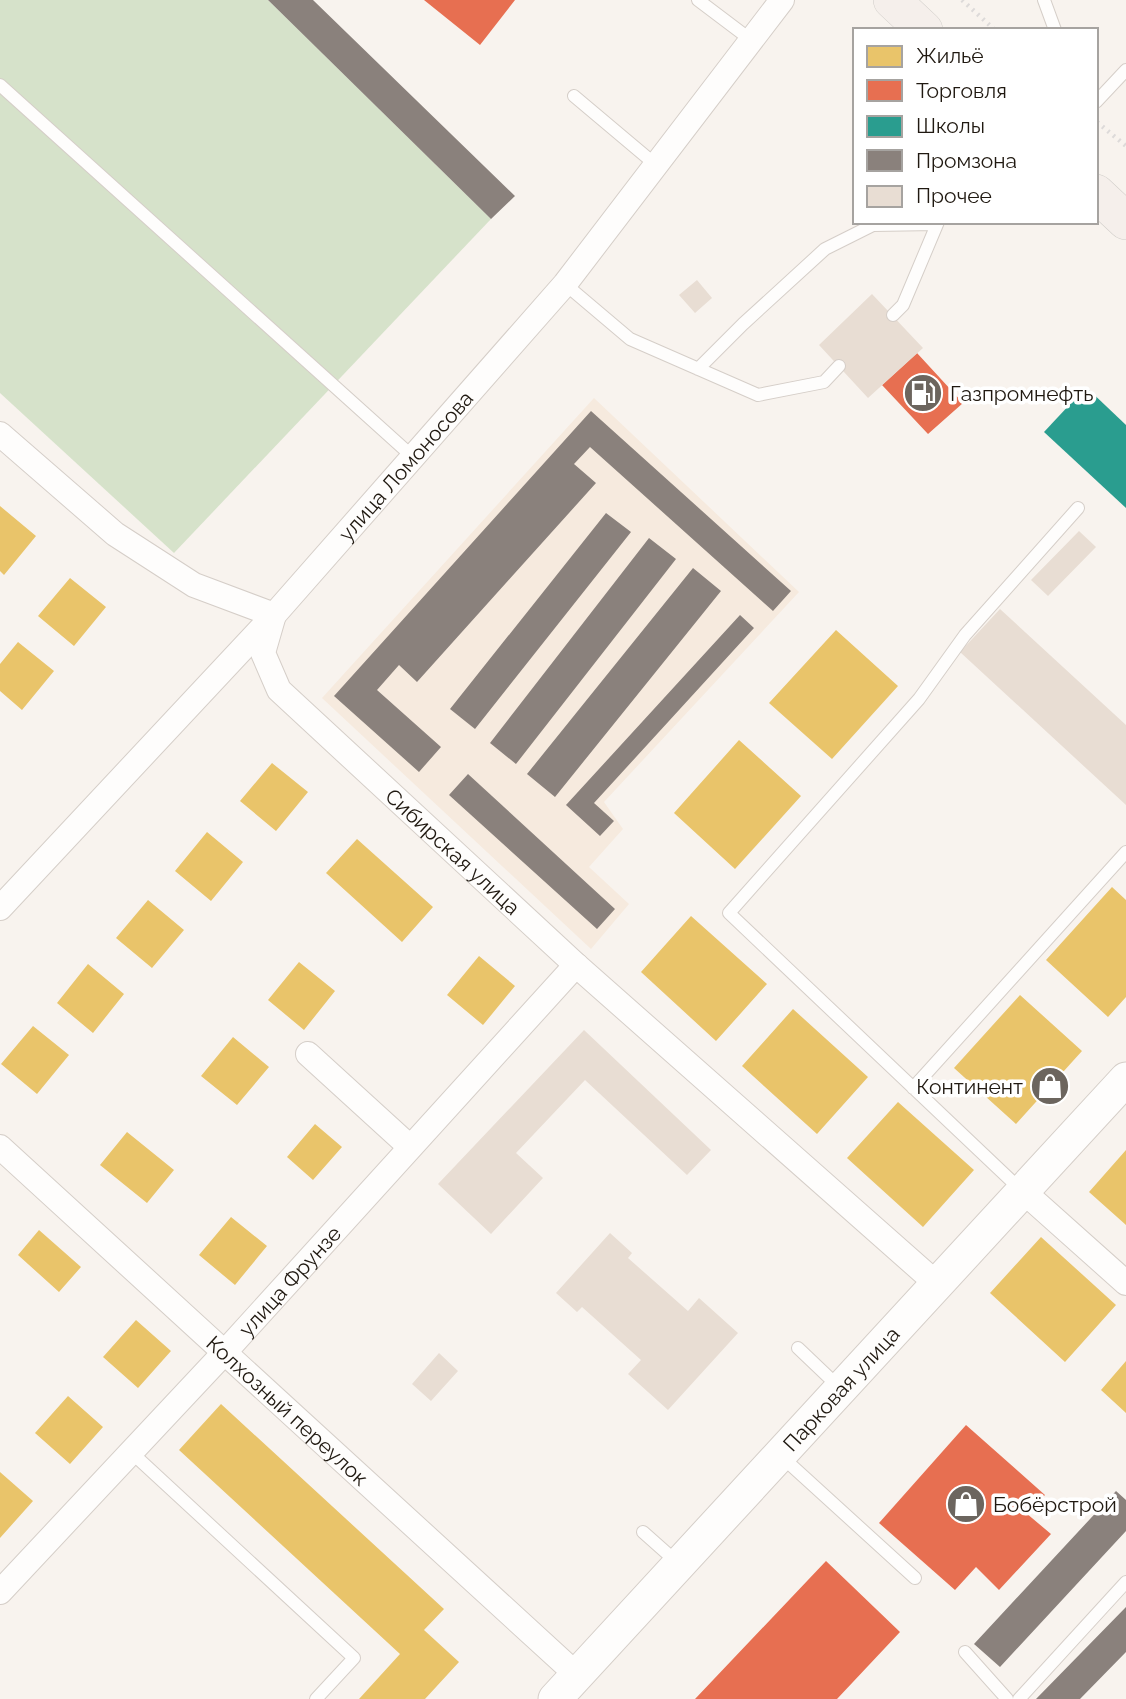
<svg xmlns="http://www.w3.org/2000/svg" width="1126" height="1699" font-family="Raleway,sans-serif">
<rect width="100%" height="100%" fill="#f8f3ee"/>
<path fill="#f6eade" d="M594 398 799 592 604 802 623 829 589 867 629 904 591 949 322 698Z"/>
<path fill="#d6e2ca" d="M0 0H268L491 219 174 553 0 393Z"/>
<path fill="#e9c46a" d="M0 506 36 536 4 575 0 571Z
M70 578 106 607 74 646 38 616Z
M836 630 898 686 832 759 769 703Z
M18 642 54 671 22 710 0 691V664Z
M739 740 801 796 735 869 674 813Z
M272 763 308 792 276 831 240 801Z
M207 832 243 862 211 901 175 871Z
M357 839 433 907 402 942 326 873Z
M1112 887 1126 900V997L1108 1017 1046 960Z
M148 900 184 930 152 968 116 938Z
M691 916 767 984 716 1041 641 972Z
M479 956 515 986 483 1025 447 995Z
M299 962 335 991 304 1030 268 1000Z
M88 964 124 994 93 1033 57 1003Z
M1020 995 1082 1051 1016 1124 954 1068Z
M793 1009 868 1077 817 1134 742 1066Z
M33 1026 69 1055 37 1094 1 1064Z
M233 1037 269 1067 237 1105 201 1076Z
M898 1102 974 1170 923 1227 847 1158Z
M315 1124 342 1147 313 1180 287 1157Z
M127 1132 174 1170 147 1203 100 1165Z
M1126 1150V1225L1089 1192Z
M231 1217 267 1246 235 1285 199 1255Z
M39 1230 81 1267 59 1292 18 1255Z
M1041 1237 1116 1305 1065 1362 990 1293Z
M136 1320 171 1351 138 1388 103 1357Z
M1126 1361V1413L1101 1390Z
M68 1396 103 1427 70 1464 35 1433Z
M221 1404 444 1609 424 1630 459 1662 425 1699H359L400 1654 179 1450Z
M0 1472 33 1501 0 1538Z"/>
<path fill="#e76f51" d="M424 0H515L480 45Z
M917 353 963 403 928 434 882 385Z
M966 1425 1045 1495 1026 1513 1051 1534 999 1590 976 1567 955 1590 879 1523Z
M826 1561 900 1632 837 1699H695Z"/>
<path fill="#2a9d8f" d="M1086 387 1126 425V508L1044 432Z"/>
<path fill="#8a817c" d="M268 0H313L515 196 491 219Z
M591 411 791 591 773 611 590 447 574 464 596 483 417 682 399 665 377 690 441 747 419 772 334 696Z
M606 513 631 532 475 729 450 709Z
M649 538 676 559 516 764 490 743Z
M693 568 721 591 555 797 527 774Z
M740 615 754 628 594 803 614 821 600 836 566 805Z
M468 774 615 909 597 929 449 795Z
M1116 1491 1126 1500V1531L1000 1667 974 1644Z
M1126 1607V1652L1080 1699H1036Z"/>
<path fill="#e8ddd3" d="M697 280 712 298 695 313 679 295Z
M872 294 923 348 868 398 819 345Z
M1079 531 1096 547 1048 596 1031 580Z
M1000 609 1126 725V805L960 652Z
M584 1030 711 1150 687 1175 585 1080 516 1153 543 1178 491 1234 438 1184Z
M610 1233 632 1253 628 1258 688 1311 699 1298 738 1333 668 1410 628 1374 641 1360 582 1307 577 1312 556 1293Z
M439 1353 458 1371 431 1401 412 1384Z"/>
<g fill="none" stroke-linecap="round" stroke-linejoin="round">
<g stroke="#d5cec8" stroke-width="14">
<path id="lane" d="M698 0 751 40
M1044 0 1055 30
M0 85 413 457
M574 96 656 165
M1096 102 1126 70
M565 284 630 339 758 395 824 382 839 366
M893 315 903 305 938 222
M698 369 743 324 825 249 873 225 936 224
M913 1088 1126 852
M1021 1190 729 913 919 699 965 635 1078 508
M798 1348 841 1389
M131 1452 354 1658 316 1699
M781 1456 915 1578
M643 1532 679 1564
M965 1652 1007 1699
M1019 1699 1126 1582"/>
</g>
<g stroke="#d5cec8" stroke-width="26">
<g id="street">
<path id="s1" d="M0 434 115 534 194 585 274 615 263 653 279 690 576 965 937 1284"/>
<path id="s2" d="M0 908 274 615 565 284 782 0"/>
<path d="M308 1054 410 1147"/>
<path id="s3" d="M0 1147 577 1675"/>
<path d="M1024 1192 1126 1283"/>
<path id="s4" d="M0 1592 224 1353 576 965"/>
</g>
</g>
<g stroke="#d5cec8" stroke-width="35">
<g id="secondary">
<path id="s5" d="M555 1699 1126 1079"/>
</g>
</g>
<g stroke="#d0cdc9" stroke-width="38">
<path id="primary" d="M892 0 924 30
M1096 193 1126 221"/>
</g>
<path stroke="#dddad9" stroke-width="4.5" stroke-dasharray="2 5" stroke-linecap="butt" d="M962 0 995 30
M1097 122 1126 146"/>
<use href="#lane" stroke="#fefdfc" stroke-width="12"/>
<use href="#street" stroke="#fefdfc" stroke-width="24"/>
<use href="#secondary" stroke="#fefdfc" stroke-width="33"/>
<use href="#primary" stroke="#f5efeb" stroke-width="37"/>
</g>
<defs>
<g id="fuel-disc" transform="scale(2.0125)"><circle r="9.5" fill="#6c655e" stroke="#fff"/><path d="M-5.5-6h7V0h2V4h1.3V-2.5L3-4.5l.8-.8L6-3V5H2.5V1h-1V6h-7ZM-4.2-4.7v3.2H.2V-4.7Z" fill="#fff"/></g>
<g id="shop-disc" transform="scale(2.0125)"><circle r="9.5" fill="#6c655e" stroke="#fff"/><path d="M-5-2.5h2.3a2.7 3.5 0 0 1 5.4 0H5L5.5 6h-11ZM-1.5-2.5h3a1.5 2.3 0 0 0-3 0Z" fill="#fff"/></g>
</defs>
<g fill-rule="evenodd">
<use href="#fuel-disc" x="923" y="393"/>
<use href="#shop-disc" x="1050" y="1086"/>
<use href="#shop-disc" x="966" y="1504"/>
</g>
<g text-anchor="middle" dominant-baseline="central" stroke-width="7" stroke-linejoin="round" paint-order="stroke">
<g font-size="21" fill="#201911" stroke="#fff" text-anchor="start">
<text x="950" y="393">Газпромнефть</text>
<text x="1023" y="1086" text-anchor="end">Континент</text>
<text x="993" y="1504">Бобёрстрой</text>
</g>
<g font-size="21" fill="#201911" stroke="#fff">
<text stroke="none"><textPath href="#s2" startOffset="600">улица Ломоносова</textPath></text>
<text stroke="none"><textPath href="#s1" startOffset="649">Сибирская улица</textPath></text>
<text stroke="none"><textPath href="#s4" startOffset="425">улица Фрунзе</textPath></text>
<text stroke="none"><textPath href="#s5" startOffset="422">Парковая улица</textPath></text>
<text stroke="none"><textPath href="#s3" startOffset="390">Колхозный переулок</textPath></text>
</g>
</g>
<rect x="853" y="28" width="245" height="196" fill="#ffffff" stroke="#a6a3a0" stroke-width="2"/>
<rect x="867" y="46" width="35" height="21" fill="#e9c46a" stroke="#a6a3a0" stroke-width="2"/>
<text x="916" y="63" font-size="21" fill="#201911">Жильё</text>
<rect x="867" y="80" width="35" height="21" fill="#e76f51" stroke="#a6a3a0" stroke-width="2"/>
<text x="916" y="98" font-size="21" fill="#201911">Торговля</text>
<rect x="867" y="116" width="35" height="21" fill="#2a9d8f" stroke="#a6a3a0" stroke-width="2"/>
<text x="916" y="133" font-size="21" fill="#201911">Школы</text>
<rect x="867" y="150" width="35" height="21" fill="#8a817c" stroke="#a6a3a0" stroke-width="2"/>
<text x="916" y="168" font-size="21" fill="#201911">Промзона</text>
<rect x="867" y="186" width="35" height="21" fill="#e8ddd3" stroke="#a6a3a0" stroke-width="2"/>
<text x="916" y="203" font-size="21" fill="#201911">Прочее</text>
</svg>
